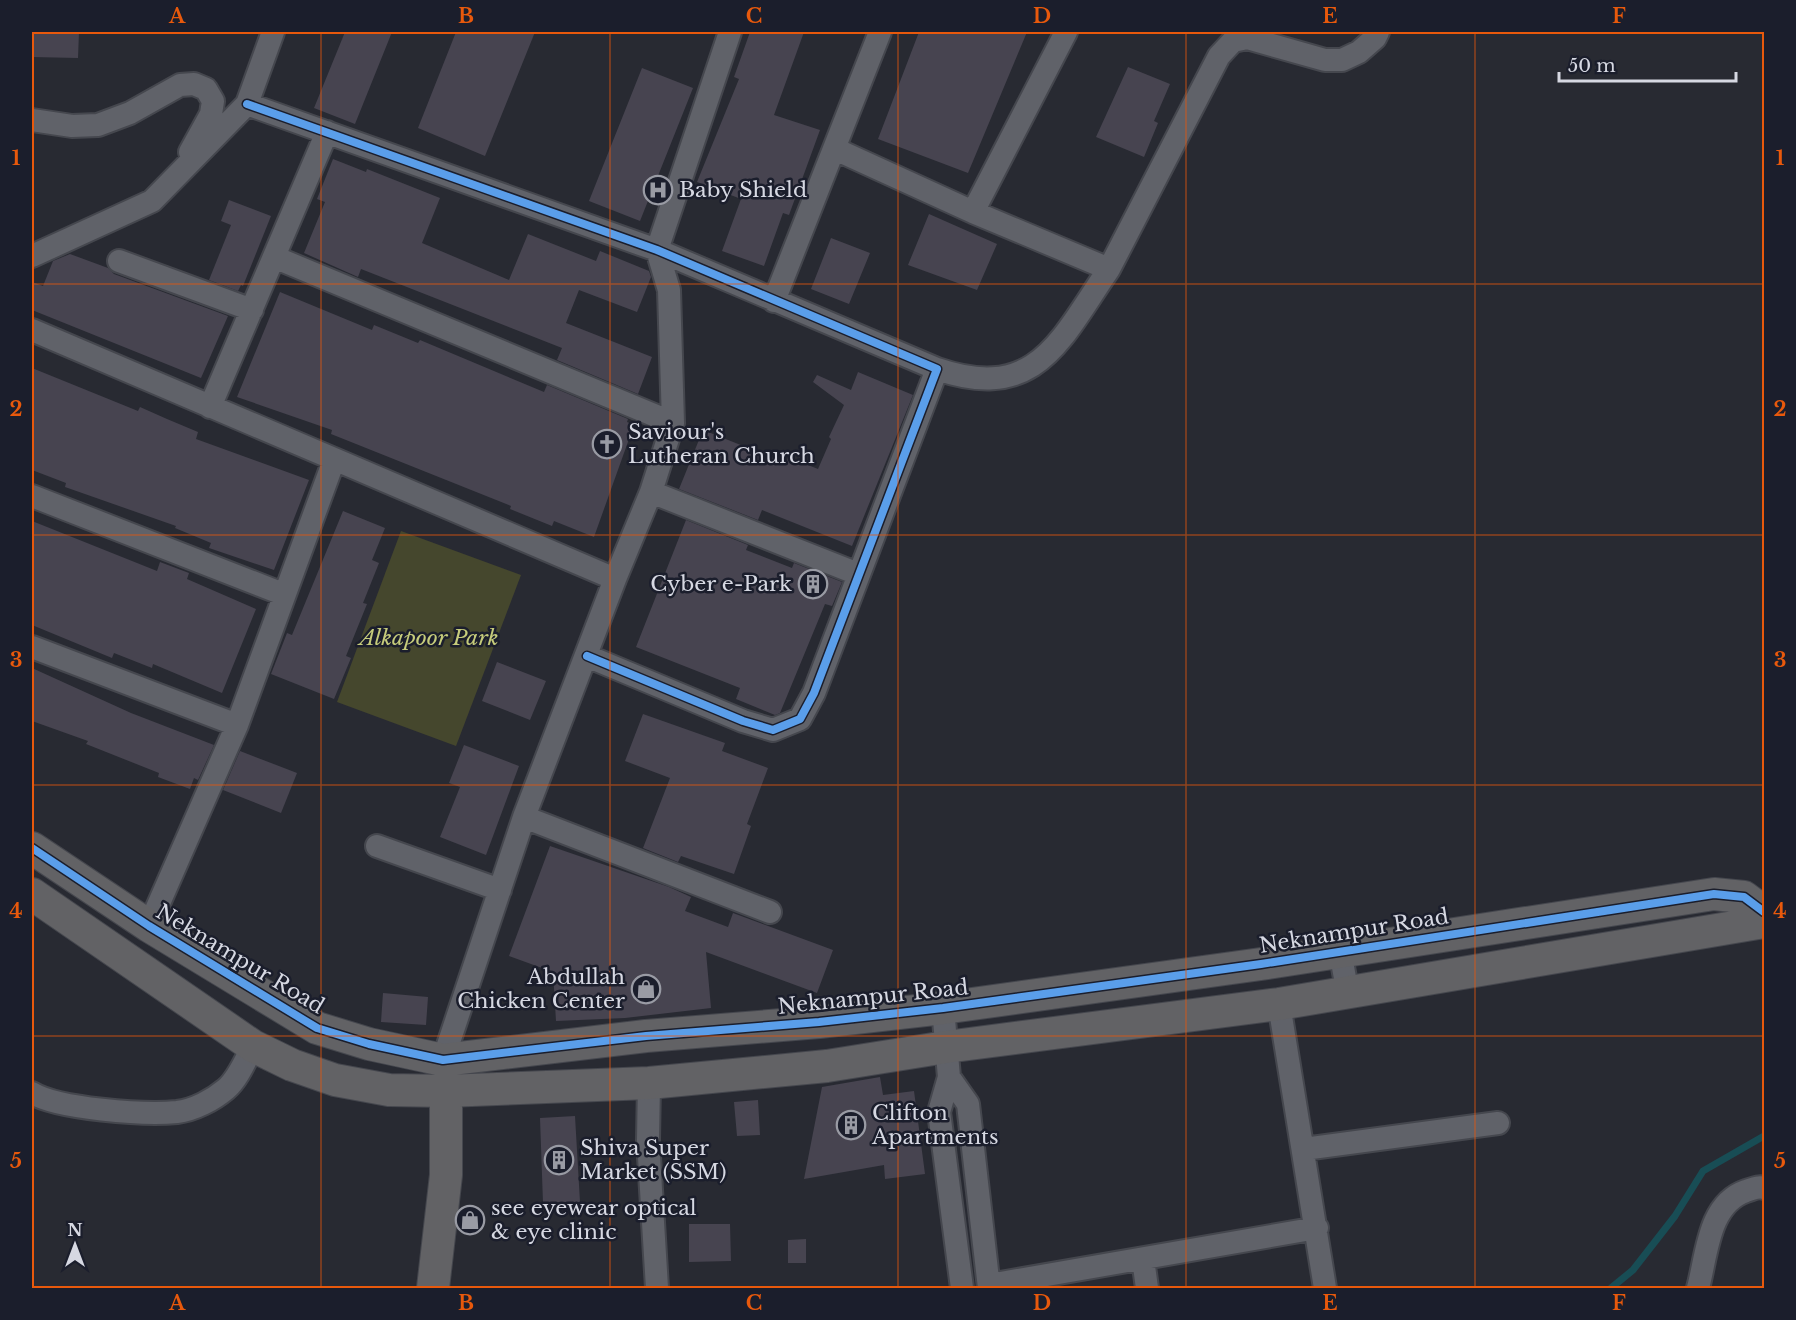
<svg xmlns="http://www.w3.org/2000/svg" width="1796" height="1320" font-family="'Libre Baskerville',serif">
<rect width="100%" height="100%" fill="#282a32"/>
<path fill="#45472d" d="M401 531 521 575 456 746 337 702Z"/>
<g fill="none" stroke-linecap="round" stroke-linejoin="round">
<path stroke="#184d55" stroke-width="7" d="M1611 1288 1633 1270 1675 1216 1703 1171 1764 1136"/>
</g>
<path fill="#474450" d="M32 32H79L78 58 32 57Z
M345 32H392L355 124 314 108Z
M456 32H535L485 156 418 128Z
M750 32H804L774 115 820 130 789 215 783 213 764 266 722 251 741 199 697 182 739 79 734 77Z
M919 32H1027L968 173 878 139Z
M1128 67 1170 84 1154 121 1158 123 1144 157 1096 137Z
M642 68 693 88 640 221 589 201Z
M333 159 366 172 367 169 440 198 422 243 509 280 528 234 596 261 600 251 649 271 651 277 637 312 579 290 566 323 652 357 638 394 557 360 562 348 361 269 358 277 304 253 325 202 317 199Z
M229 200 271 216 243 286 241 285 238 291 209 280 231 225 221 221Z
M929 214 997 244 977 290 908 265Z
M831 238 870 253 849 304 811 289Z
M70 254 108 268 114 274 228 316 201 378 32 310V282L43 286 53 261Z
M280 292 372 330 374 325 418 343 420 340 544 392 547 385 628 419 627 422 634 425 594 537 554 521 552 526 510 509 511 506 331 434 332 430 237 397Z
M32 368 138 411 140 407 167 419 198 432 196 439 309 480 274 570 209 548 211 543 175 528 176 526 65 487 66 483 32 470Z
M858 372 913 395 852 546 762 510 758 520 679 489 703 430 786 463 788 457 818 469 831 439 829 437 844 405 813 382 817 375 851 390Z
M343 511 385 528 372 560 379 563 363 603 367 604 346 656 351 658 334 699 271 674 287 633 292 635Z
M686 520 748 545 746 550 792 568 794 563 842 582 832 606 825 604 780 713 775 715 736 699 740 688 636 647Z
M32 521 157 571 160 562 189 573 187 579 256 609 222 693 153 664 152 668 114 653 112 658 32 625Z
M497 662 546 681 530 720 482 701Z
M32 668 131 713 214 745 198 780 194 778 190 789 158 777 159 773 86 744 88 741 32 721Z
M643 714 725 743 722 751 768 768 747 824 751 826 734 874 681 856 678 862 643 848 670 778 625 761Z
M464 745 519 766 486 855 440 837 460 787 449 783Z
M240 751 297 773 281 813 223 790Z
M550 846 669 887 691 897 685 911 728 927 733 913 833 950 817 993 706 952 711 1008 625 1018 556 1021 553 972 509 956Z
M383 993 428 997 426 1025 381 1022Z
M880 1077 883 1095 914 1091 925 1174 885 1179 884 1165 804 1179 822 1087Z
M758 1100 760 1135 737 1136 734 1102Z
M575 1116 580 1202 543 1203 540 1118Z
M689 1224H730L731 1261 689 1262Z
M806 1239V1263H788V1240Z"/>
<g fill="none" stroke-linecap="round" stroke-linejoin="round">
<g stroke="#45474e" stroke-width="26">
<path id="street" d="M247 104 657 250 937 369 814 693 800 719 773 730 743 721 587 656
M32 120 72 126 98 125 130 113 180 85 194 84 206 89 213 101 211 114 190 152
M835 149 973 212 1109 269 1219 56 1233 41 1247 38 1325 60H1342L1359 52 1375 38 1378 32
M973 212 1066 32
M32 256 152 201 247 104 273 32
M274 257 673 423
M119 261 252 310
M774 301 880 32
M32 330 615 579
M937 369C1037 403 1060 340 1109 269
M210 407 327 132
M651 492 858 574
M32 496 283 594
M32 647 237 725
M524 817 770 912
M377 846 500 890
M149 926 237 725 334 460
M1340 951 1348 994
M1279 1004 1325 1288
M943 1008 949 1077 939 1112 962 1288
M443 1060 524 817 615 579 651 492 673 423 669 290 657 250 730 32
M949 1077 968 1104 989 1288
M649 1083 648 1140 657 1288
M32 1093C58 1109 144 1115 177 1112 194 1110 213 1100 226 1089 238 1079 246 1059 253 1046
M1304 1149 1498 1123
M1143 1259 1147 1288
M989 1285 1317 1228
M1698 1288C1707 1255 1708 1204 1746 1191 1753 1189 1758 1186 1764 1188"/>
</g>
<g stroke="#45474e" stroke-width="34">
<path id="secondary" d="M32 848 149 926 317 1028 369 1044 443 1060 646 1036 819 1022 943 1008 1261 964 1714 894 1744 897 1764 912
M32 894 253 1046 292 1065 335 1080 389 1090 446 1091 649 1083 827 1066 946 1047 1279 1004 1764 922
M433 1288 446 1175V1091"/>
</g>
<use href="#street" stroke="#606269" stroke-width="22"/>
<use href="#secondary" stroke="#626265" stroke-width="32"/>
<g stroke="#1b1e2c" stroke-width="11">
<path id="cycleway" d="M247 104 657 250 937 369 814 693 800 719 773 730 743 721 587 656
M32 848 149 926 317 1028 369 1044 443 1060 646 1036 819 1022 943 1008 1261 964 1714 894 1744 897 1764 912"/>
</g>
<use href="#cycleway" stroke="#5a9eea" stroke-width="8"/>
</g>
<path fill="none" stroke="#e8590c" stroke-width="1.5" stroke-opacity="0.55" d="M321 32V1288M610 32V1288M898 32V1288M1186 32V1288M1475 32V1288M32 284H1764M32 535H1764M32 785H1764M32 1036H1764"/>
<defs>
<g id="hospital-ring" transform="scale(1.5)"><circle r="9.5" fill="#1b1e2c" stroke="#999ba4" stroke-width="1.5"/><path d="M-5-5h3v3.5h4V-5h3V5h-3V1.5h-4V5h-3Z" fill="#999ba4"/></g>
<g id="church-ring" transform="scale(1.5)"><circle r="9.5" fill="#1b1e2c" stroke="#999ba4" stroke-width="1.5"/><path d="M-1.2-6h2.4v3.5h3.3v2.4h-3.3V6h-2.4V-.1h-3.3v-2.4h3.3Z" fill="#999ba4"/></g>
<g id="building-ring" transform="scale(1.5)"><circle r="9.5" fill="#1b1e2c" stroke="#999ba4" stroke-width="1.5"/><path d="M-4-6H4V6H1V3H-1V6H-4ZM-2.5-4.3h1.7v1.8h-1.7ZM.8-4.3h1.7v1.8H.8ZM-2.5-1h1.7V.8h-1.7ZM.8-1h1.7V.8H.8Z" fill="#999ba4"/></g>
<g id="shop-ring" transform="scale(1.5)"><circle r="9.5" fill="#1b1e2c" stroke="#999ba4" stroke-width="1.5"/><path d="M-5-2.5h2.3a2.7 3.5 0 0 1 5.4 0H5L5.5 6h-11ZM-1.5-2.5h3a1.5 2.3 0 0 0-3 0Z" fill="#999ba4"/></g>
</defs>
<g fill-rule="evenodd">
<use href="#hospital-ring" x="658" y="190"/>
<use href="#church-ring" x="607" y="444"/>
<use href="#building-ring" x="813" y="584"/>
<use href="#shop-ring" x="646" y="989"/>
<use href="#building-ring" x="851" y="1125"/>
<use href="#building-ring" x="559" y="1160"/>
<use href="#shop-ring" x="470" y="1220"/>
</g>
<g text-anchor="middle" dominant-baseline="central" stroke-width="5" stroke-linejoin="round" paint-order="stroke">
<g font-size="21" fill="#d6d8e2" stroke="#1b1e2c" text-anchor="start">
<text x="679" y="190">Baby Shield</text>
<text x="628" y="432">Saviour's<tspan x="628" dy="24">Lutheran Church</tspan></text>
<text x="792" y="584" text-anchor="end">Cyber e-Park</text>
<text x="625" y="977" text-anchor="end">Abdullah<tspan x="625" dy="24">Chicken Center</tspan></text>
<text x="872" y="1113">Clifton<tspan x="872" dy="24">Apartments</tspan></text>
<text x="580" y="1148">Shiva Super<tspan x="580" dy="24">Market (SSM)</tspan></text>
<text x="491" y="1208">see eyewear optical<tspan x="491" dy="24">&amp; eye clinic</tspan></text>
</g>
<g font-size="21" font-style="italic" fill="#c6cc7b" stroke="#1b1e2c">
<text x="429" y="638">Alkapoor Park</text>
</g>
<g font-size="21" fill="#d6d8e2" stroke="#1b1e2c">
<text transform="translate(1354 931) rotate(-9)">Neknampur Road</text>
<text transform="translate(240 959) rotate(31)">Neknampur Road</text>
<text transform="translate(873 997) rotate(-6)">Neknampur Road</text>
</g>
</g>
<rect width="1796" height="1320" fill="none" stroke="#1b1e2c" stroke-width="66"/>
<g transform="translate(75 1245)" stroke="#1b1e2c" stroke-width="4.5" paint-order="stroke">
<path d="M0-4.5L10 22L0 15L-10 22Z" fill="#d6d8e2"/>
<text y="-9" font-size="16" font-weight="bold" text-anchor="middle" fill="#d6d8e2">N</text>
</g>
<path d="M1559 72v9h177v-9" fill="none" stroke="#d6d8e2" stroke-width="3"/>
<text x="1568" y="72" font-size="18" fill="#d6d8e2" stroke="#1b1e2c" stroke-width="4.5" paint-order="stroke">50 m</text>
<rect x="33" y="33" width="1730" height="1254" fill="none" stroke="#e8590c" stroke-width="2"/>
<g font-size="20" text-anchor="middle" font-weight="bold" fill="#e8590c">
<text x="177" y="23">A</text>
<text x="466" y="23">B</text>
<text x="754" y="23">C</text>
<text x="1042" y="23">D</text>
<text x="1330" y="23">E</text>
<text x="1619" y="23">F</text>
<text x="16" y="165">1</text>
<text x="1780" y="165">1</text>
<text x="16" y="416">2</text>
<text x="1780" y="416">2</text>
<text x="16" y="667">3</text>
<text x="1780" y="667">3</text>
<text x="16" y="918">4</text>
<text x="1780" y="918">4</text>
<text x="16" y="1168">5</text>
<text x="1780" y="1168">5</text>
<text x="177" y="1310">A</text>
<text x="466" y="1310">B</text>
<text x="754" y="1310">C</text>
<text x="1042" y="1310">D</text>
<text x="1330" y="1310">E</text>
<text x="1619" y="1310">F</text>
</g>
</svg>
